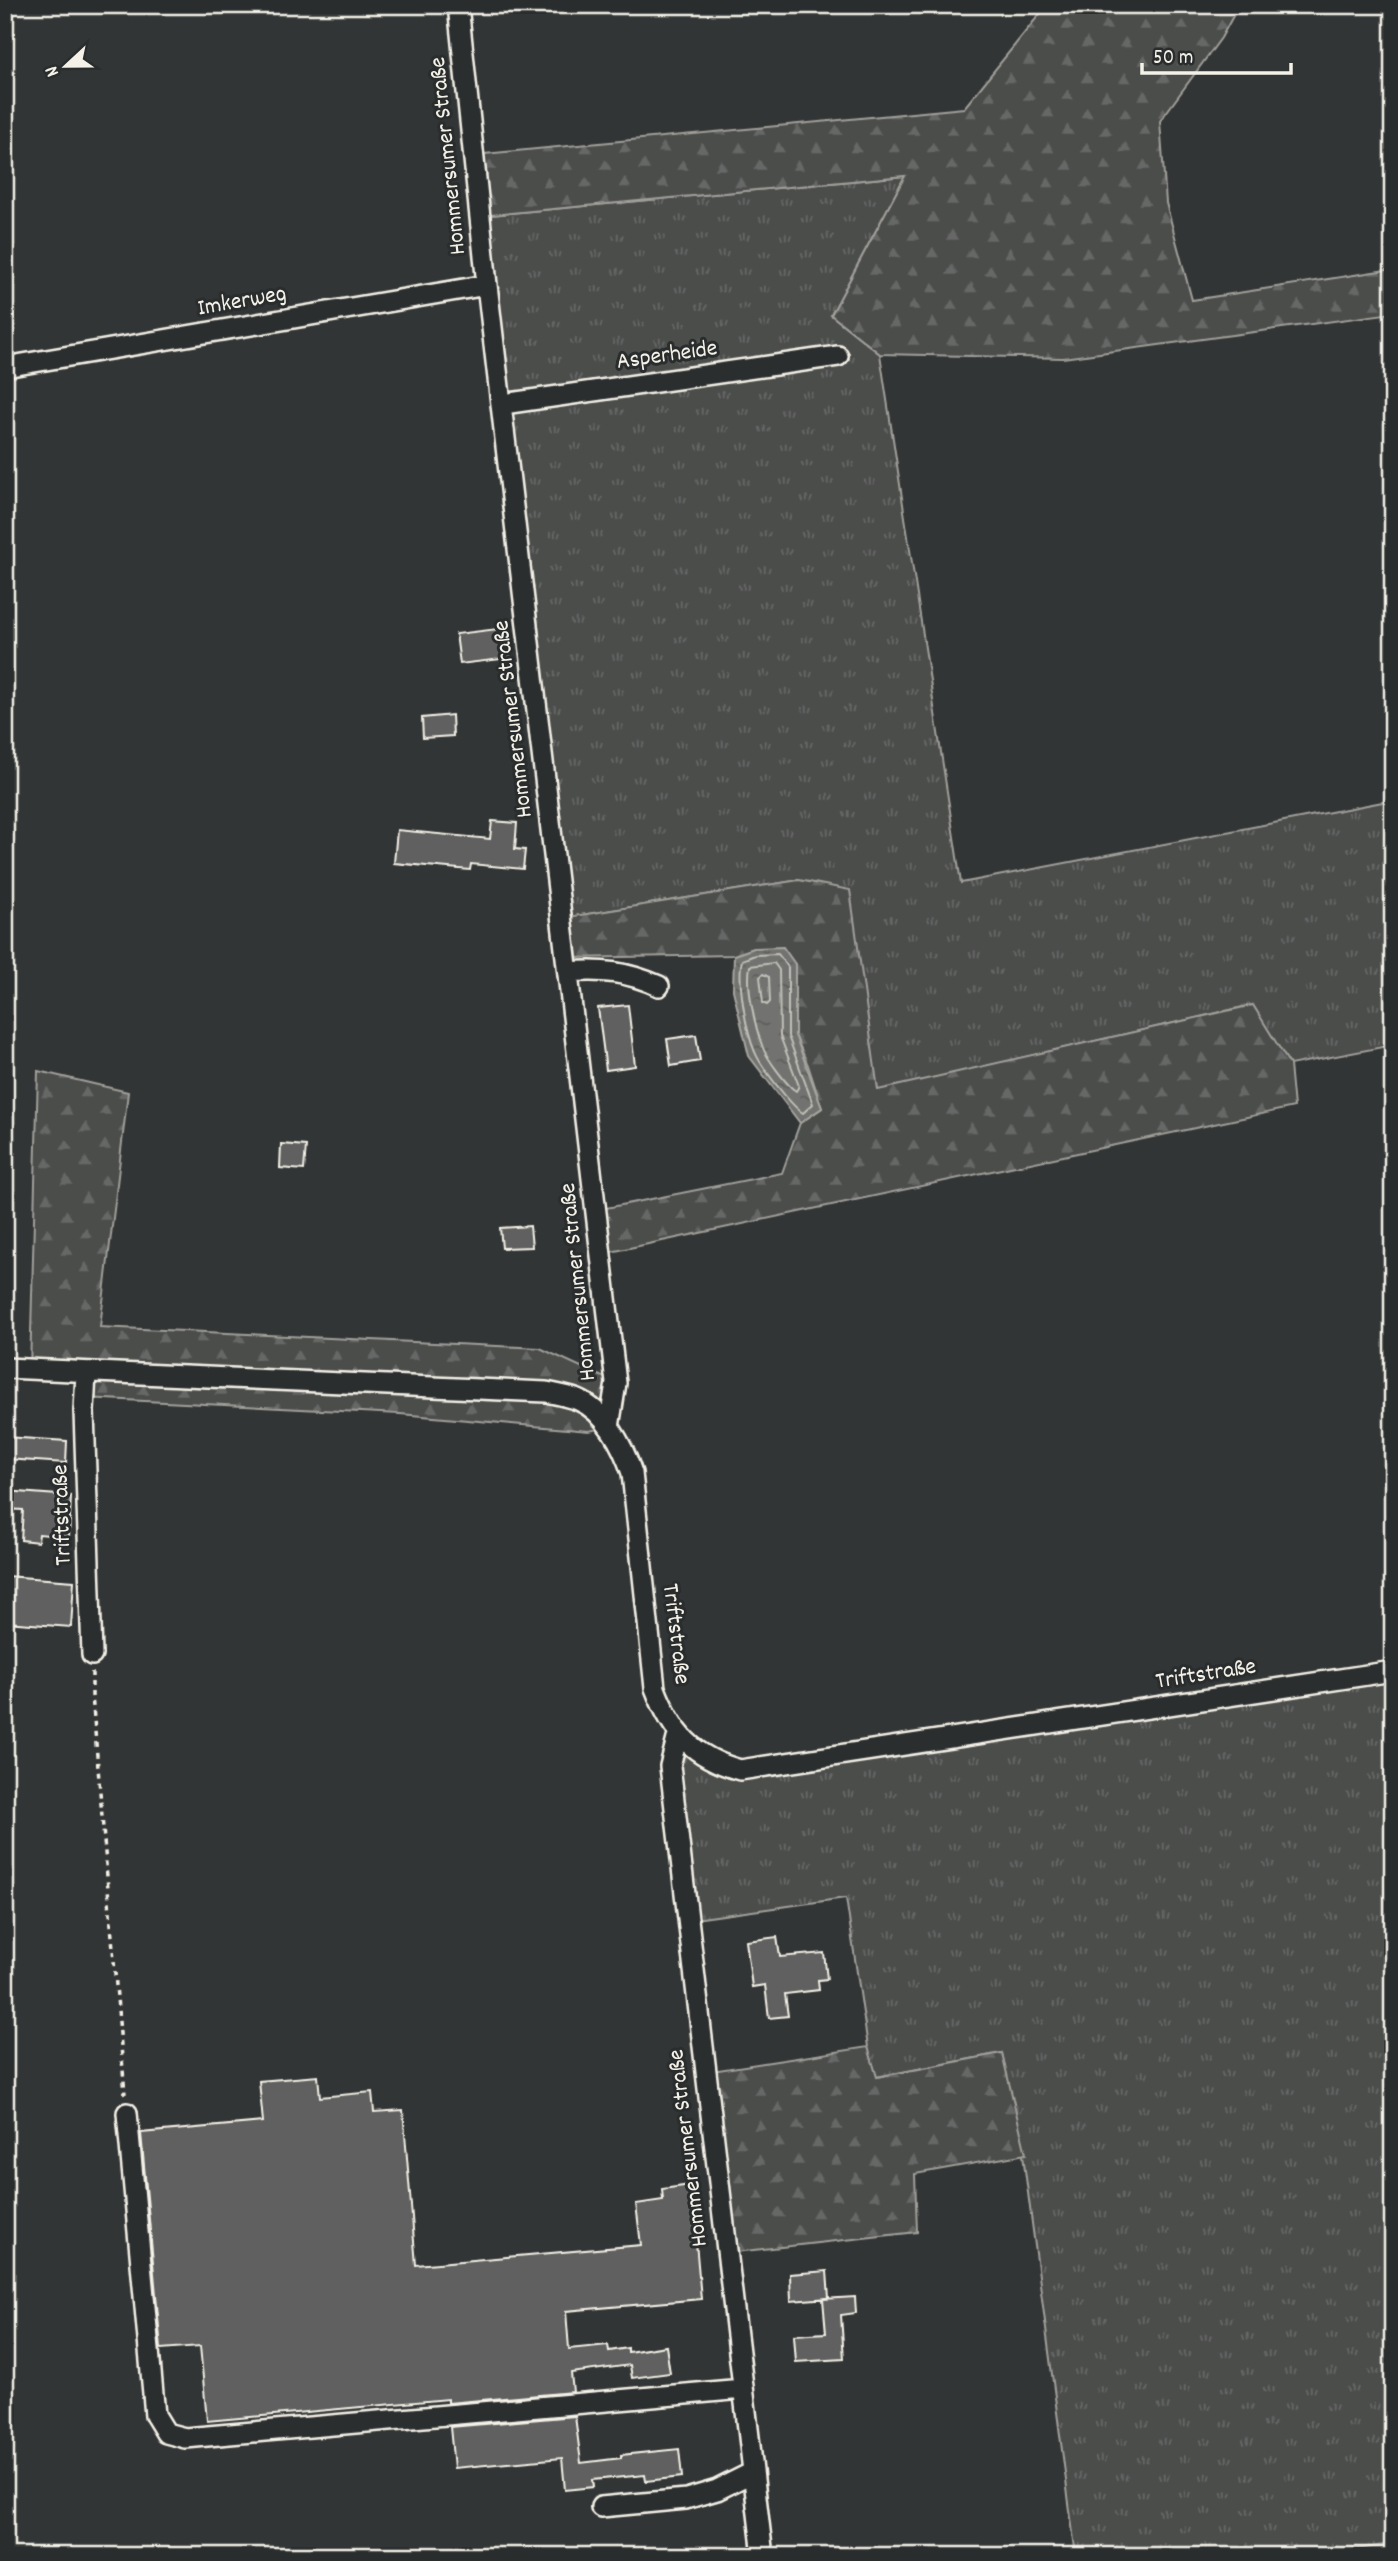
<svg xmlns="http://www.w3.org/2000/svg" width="1398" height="2561" font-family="Dekko,sans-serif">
<defs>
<pattern id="grass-tufts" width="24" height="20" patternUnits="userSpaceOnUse" patternTransform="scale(1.75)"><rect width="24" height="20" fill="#4b4d4c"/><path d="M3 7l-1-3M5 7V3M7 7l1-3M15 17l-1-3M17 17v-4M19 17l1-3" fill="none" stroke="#666766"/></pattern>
<pattern id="forest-firs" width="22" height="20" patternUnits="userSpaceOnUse" patternTransform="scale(1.75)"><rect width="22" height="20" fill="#4b4d4c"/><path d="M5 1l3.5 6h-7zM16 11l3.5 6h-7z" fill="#666766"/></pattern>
<pattern id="water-ripples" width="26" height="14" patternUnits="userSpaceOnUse" patternTransform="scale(1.75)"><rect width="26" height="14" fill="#727370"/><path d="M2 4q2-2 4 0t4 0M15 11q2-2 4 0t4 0" fill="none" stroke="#5e5e5b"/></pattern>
</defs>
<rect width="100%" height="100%" fill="#323535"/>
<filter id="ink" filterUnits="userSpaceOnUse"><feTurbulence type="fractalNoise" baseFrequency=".0143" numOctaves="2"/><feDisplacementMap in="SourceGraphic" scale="14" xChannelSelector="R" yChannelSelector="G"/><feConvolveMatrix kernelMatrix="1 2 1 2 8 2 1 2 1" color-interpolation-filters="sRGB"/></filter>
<g filter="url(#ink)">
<path fill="url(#grass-tufts)" stroke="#a09f9a" stroke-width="2" d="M905 176 831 315 880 354 961 883 1393 800V1045L1290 1065 1252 1005 878 1091 799 880 562 918 480 216Z
M1393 1671V2544L1302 2556H1076L1023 2155 1002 2053 876 2077 868 2047 846 1898 687 1920 670 1766 678 1735 720 1764Z"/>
<path fill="url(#forest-firs)" stroke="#a09f9a" stroke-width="2" d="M1047 5H1239L1221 38 1160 121 1166 203 1192 300 1393 269V313L1063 358 880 354 831 315 905 176 480 216 474 155 964 108Z
M799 880 850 890 878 1090 1253 1005 1290 1065 1294 1107 601 1254 596 1210 782 1173 800 1123 822 1108 808 1065 795 1035V964L754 948 734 955 567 958 562 918Z
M38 1071 128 1092 100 1327 540 1348 616 1383 609 1427 589 1431 400 1414 85 1398V1373L30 1370Z
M868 2047 877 2077 1002 2053 1026 2154 915 2174 917 2232 727 2253 705 2072Z"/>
<path fill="url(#water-ripples)" stroke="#a6a5a0" stroke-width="2" d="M783 947 795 964V1035L822 1108 800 1123 749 1056 733 990 734 955 754 948Z"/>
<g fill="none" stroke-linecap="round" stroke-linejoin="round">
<path stroke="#c0bfb8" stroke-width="2" d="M778 954 788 967V1036L813 1104 803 1113C791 1106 760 1065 755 1052 746 1032 737 980 742 960L755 955Z
M774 963 779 970 780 1036 799 1086 796 1091C787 1086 767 1058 763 1048 755 1027 746 988 750 966Z
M763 974 769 977 770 1002 767 1005 763 1003 760 977Z"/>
</g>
<path fill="#5f605f" stroke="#f4f1e8" stroke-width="2" d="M506 628 510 658 460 664 456 634Z
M452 715 453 736 423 738 422 718Z
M492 821 517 823 515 849 525 850 523 869 471 864 470 870 394 863 397 830 490 839Z
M628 1005 635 1066 606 1070 598 1008Z
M696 1035 700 1061 671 1066 667 1039Z
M281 1144 306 1146 304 1170 280 1168Z
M530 1226 532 1247 502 1248 500 1228Z
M5 1437 67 1441 66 1463 5 1459Z
M5 1491 71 1496 69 1537 39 1534 38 1542 21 1540 23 1510 5 1509Z
M5 1576 74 1581 71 1627 5 1622Z
M777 1937 780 1957 824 1953 827 1979 818 1980 819 1990 785 1994 788 2016 769 2018 765 1985 752 1987 746 1941Z
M318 2076 320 2097 372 2092 374 2112 403 2110 416 2265 641 2245 636 2204 663 2200 662 2189 691 2185 701 2299 566 2311 569 2349 608 2345 609 2351 628 2348V2352L666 2346 670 2373 632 2378 630 2365 571 2373 573 2392 448 2403V2399L207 2421 200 2346 161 2349 141 2133 263 2122 259 2081Z
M827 2271 829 2298 791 2301 790 2274Z
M855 2297 856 2313 841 2315 844 2359 796 2362 794 2335 826 2333 823 2299Z
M575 2416 581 2463 621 2458V2455L679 2449 682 2477 646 2481 645 2475 592 2480 593 2487 565 2490 562 2458 454 2468 450 2427Z"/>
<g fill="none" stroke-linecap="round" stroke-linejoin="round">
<g stroke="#f4f1e8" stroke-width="24">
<path id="minor" d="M458 5 487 285 616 1383 609 1427
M5 367 487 285
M503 404 838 356
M568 972C602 969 628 972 659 986
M5 1368 546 1392C556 1394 568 1396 578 1400 605 1411 623 1446 632 1473L655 1688C672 1733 693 1757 740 1770L1393 1671
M86 1373 84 1411 92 1655
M678 1735 670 1766 763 2556
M127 2113 155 2415 166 2433 185 2438 743 2389
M601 2507 686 2499 717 2490 753 2472"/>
</g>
<path stroke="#f4f1e8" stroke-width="3.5" stroke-dasharray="5 5" stroke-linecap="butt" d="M92 1672V1695L125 2094"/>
<use href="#minor" stroke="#2a2d2e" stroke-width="19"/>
</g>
</g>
<g text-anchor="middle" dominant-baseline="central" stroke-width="6" stroke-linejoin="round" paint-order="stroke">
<g font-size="24" fill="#f4f1e8" stroke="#2a2d2e">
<text transform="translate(449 156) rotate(-96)">Hommersumer Straße</text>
<text transform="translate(242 302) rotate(-10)">Imkerweg</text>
<text transform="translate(667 356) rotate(-8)">Asperheide</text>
<text transform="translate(514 719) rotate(-97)">Hommersumer Straße</text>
<text transform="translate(579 1282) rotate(-96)">Hommersumer Straße</text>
<text transform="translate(63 1515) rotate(-92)">Triftstraße</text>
<text transform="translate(675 1634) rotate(83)">Triftstraße</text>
<text transform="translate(1206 1675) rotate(-9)">Triftstraße</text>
<text transform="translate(689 2148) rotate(-97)">Hommersumer Straße</text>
</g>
</g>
<rect width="1398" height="2561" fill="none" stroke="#2a2d2e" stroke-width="28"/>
<rect x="14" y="14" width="1370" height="2533" fill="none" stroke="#f4f1e8" stroke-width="2.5" filter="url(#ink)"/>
<g transform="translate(66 66) rotate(248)" stroke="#2a2d2e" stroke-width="5" paint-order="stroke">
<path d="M0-5L12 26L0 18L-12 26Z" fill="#f4f1e8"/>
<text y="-10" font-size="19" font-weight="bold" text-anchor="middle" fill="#f4f1e8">N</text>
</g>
<path d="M1142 63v10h149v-10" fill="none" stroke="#f4f1e8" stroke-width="3.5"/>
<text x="1153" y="63" font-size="21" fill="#f4f1e8" stroke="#2a2d2e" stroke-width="5" paint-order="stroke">50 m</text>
</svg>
